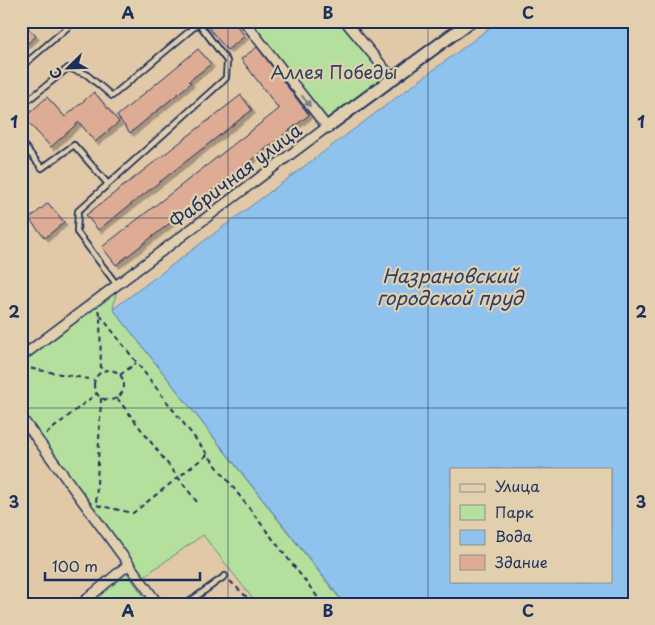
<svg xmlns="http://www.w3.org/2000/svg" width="655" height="625" font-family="'Playpen Sans',sans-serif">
<defs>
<filter id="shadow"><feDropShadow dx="3.5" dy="3.5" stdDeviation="0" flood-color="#0004"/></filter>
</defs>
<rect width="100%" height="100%" fill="#e1c9a8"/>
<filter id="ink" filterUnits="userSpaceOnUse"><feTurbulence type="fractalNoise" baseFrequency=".02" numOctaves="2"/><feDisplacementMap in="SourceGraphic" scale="10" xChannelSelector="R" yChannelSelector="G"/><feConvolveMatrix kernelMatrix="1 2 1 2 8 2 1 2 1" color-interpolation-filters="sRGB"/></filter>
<g filter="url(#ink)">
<path fill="#b4df9c" stroke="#68877d" d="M244 21H345L393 79 327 127Z
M117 286 113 309 344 604H257L203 535 140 579 21 417V357Z
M127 573 149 604H88Z"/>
<path fill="#8fc2ec" stroke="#6187b3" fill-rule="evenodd" d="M499 21 634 22V604H345L113 309ZM451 469H611V581H451Z"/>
<path fill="#deac94" stroke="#1b2f5e" filter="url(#shadow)" d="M21 21 36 36 21 49Z
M203 21H233L245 36 227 50Z
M257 47 309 115 116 265 102 247 279 109 241 59Z
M198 49 211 64 189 81 191 83 130 133 117 116Z
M94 92 119 122 95 142 79 122 51 147 24 118 47 97 65 117Z
M241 95 252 110 98 230 86 215Z
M48 203 64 222 45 238 29 219Z"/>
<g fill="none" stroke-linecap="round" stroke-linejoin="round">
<g stroke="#1b2f5e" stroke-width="8">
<path id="lane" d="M21 67 75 21
M21 106 68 68 86 74 112 96 199 23
M21 142 42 168 74 145 108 184
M117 285 77 232 78 211 226 78 227 61 197 21
M186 604 225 576"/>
</g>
<g stroke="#1b2f5e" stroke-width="12">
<path id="street" d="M345 21 393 79
M21 357 327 127 244 21
M21 417 158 604
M81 604 129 564"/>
</g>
<g stroke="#1b2f5e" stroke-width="15">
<path id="secondary" d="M327 127 471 21"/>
</g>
<path stroke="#1b2f5e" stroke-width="2" stroke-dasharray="5 4" stroke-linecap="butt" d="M98 310 100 315 101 372
M100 315 323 604
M22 367 94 380
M94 385a15 15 0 1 1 30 0a15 15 0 1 1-30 0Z
M120 375 136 363
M101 398 96 505 133 513 208 454
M117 398 197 502
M46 434 97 393
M230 581 254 604"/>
<use href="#lane" stroke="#e1cfad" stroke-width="4.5"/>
<use href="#street" stroke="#e1cfad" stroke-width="9"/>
<use href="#secondary" stroke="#e1cfad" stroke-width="11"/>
</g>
<defs><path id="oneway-solid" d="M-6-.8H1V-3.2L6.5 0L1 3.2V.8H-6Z" transform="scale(1.25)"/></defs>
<use fill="#7e7f86" href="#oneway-solid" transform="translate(306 101) rotate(52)"/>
</g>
<path fill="none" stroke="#1b2f5e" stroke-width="1" stroke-opacity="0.55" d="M228 21V604M428 21V604M21 218H634M21 408H634"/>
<g text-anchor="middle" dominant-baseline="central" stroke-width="4.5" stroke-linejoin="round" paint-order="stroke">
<g font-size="18" fill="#2a4164" stroke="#e1cfad">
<text x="334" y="71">Аллея Победы</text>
</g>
<g font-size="18" fill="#1b2f5e" stroke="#e1cfad">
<text transform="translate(235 175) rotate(-37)">Фабричная улица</text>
</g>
<g font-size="19" font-style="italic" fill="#273e6c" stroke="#e1cfad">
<text x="450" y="275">Назрановский<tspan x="450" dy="22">городской пруд</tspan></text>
</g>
</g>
<rect width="655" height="625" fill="none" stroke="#e1cfad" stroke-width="55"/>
<rect x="450" y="468" width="162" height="115" fill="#e1cfad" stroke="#928f8d"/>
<rect x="460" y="484" width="25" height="8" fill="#e1cfad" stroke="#928f8d"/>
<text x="495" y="492" font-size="15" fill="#1b2f5e">Улица</text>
<rect x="460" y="505" width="25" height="15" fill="#b4df9c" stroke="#928f8d"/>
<text x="495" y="518" font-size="15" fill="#1b2f5e">Парк</text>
<rect x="460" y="530" width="25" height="15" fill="#8fc2ec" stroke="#928f8d"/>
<text x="495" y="542" font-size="15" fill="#1b2f5e">Вода</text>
<rect x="460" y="555" width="25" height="15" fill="#deac94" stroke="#928f8d"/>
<text x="495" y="568" font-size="15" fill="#1b2f5e">Здание</text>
<g transform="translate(68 68) rotate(247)" stroke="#e1cfad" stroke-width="4" paint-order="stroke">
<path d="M0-4L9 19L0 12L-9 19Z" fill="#1b2f5e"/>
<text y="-8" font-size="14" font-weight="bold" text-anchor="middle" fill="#1b2f5e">С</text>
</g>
<path d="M45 572v8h155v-8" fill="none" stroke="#1b2f5e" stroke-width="2.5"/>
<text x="52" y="572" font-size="15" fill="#1b2f5e" stroke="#e1cfad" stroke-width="4" paint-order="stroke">100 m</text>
<rect x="28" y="28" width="600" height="570" fill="none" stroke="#1b2f5e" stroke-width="2"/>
<g font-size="16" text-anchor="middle" font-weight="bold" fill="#1b2f5e">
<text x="128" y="19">A</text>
<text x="328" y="19">B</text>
<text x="528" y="19">C</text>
<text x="14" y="128">1</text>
<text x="641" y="128">1</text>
<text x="14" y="318">2</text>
<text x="641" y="318">2</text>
<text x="14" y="508">3</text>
<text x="641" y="508">3</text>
<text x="128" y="617">A</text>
<text x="328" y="617">B</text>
<text x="528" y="617">C</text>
</g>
</svg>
